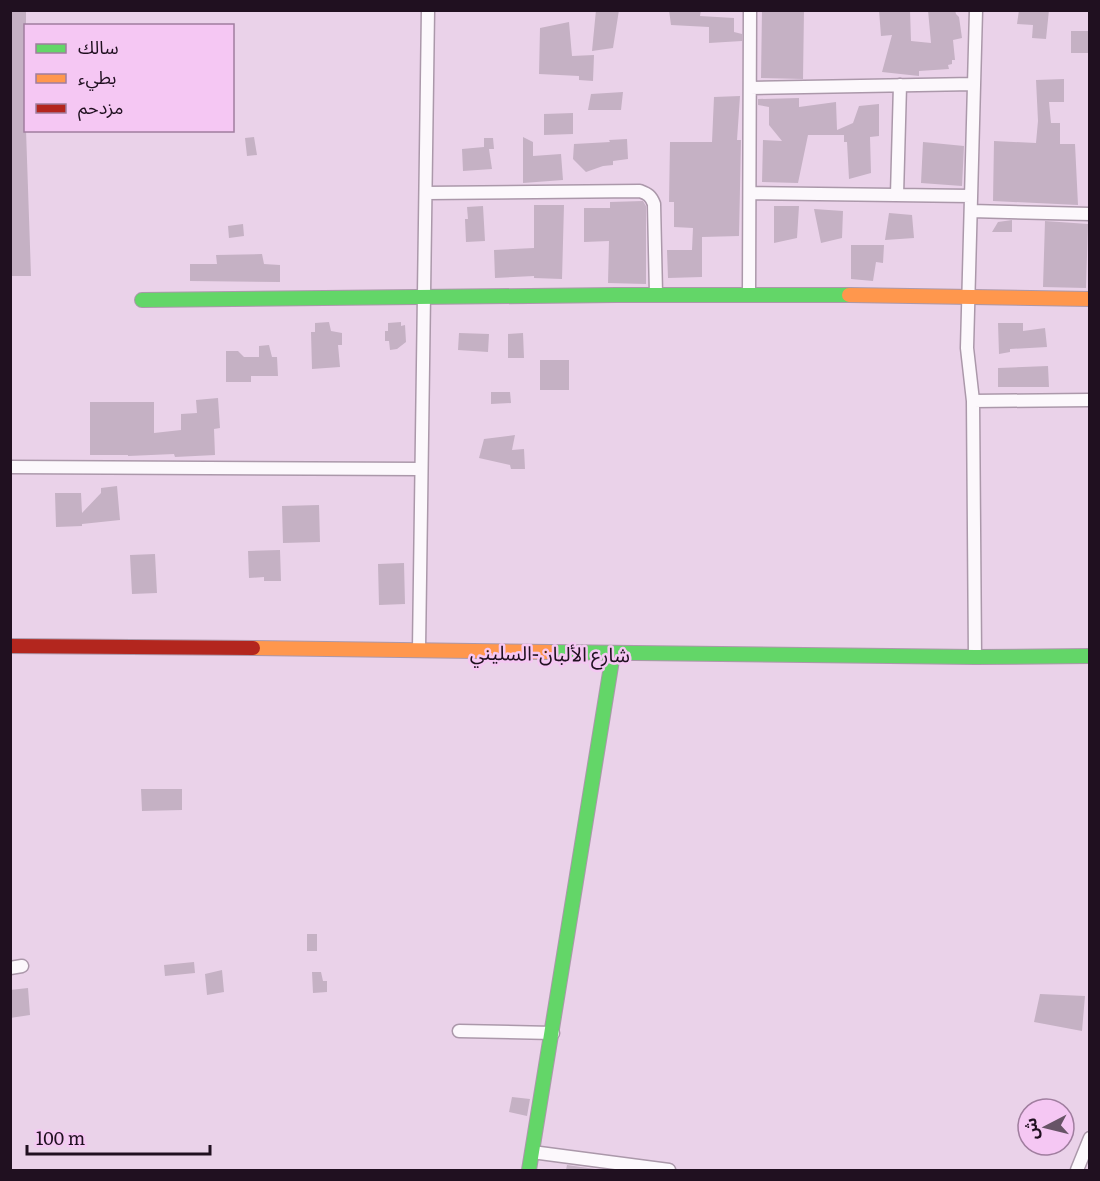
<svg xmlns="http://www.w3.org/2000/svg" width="1100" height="1181" font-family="Literata,'Noto Sans Arabic',serif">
<rect width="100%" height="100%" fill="#ead2e9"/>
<path fill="#c5b1c4" d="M10 10H26V130L31 276H10Z
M596 10H619L613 48 592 51Z
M669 10H701L700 16 734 18V32L742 34V41L709 43V27L671 25Z
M762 10H804L803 79 761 78Z
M879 10H910L911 41 931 43 928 10H955L956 14 959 17 962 38 953 40 955 60H952V64L948 65 949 69 919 71V76L882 72 892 35 881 36Z
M1019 10H1049L1046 39 1032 38 1033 25 1017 24Z
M569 22 572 56 594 55 593 81 579 80V76L539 74 540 28Z
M1071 31H1089V53H1071Z
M1064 79V102H1049L1051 123H1060V144H1075L1078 205 993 201 994 141 1036 143 1038 121 1036 80Z
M623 92 621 110H588L591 94Z
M740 96 737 140H741L739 236 702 237V277L668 278 667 250H692L693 228 674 227V202H669L670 142H712L714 97Z
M799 98V107L836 102 837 130 853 123 859 106 879 104V136L870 137 871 173 849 179 847 142H844V135H808L798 183 762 182 763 140 782 141 769 125V107L758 105V99Z
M573 113V134L544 135V114Z
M254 137 257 155 247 156 245 138Z
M523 137 533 142V156L561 154 563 180 523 183Z
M484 138H493L494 149H489L492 169 463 171 462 149 484 147Z
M627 139 628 159 613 161V165L603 166 586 172 573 159 574 144 610 142 609 140Z
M923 142 964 146 962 186 921 183Z
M643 201 646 206V284L608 283 609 241 584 242V208H610V202Z
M534 205H564L562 279 534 278V276L495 278 494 250 534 248Z
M483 206 485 241 466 242 465 219H468L467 207Z
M774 206H799L797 238 774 243Z
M814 209 843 211 842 238 821 243Z
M889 213 912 215 914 238 885 240Z
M1012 220V232H992L998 222Z
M1045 221 1088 224 1086 288 1043 287Z
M243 224 244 236 229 238 228 226Z
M851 245H884L883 263 876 262 873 281 851 279Z
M262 254 264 264 280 265V282L190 281V264H217L216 255Z
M329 322 331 331 342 333V345H338L340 367 312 369 311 332H315V323Z
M401 322V326L405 325 406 342 397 349 390 350 389 341H385V331H388V323Z
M998 323H1023V331L1045 328 1047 347 1010 349V352L999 354Z
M459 333 489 334 488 352 458 350Z
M523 333 524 358H508V334Z
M269 345 272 357H277L278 376H251V382H226V351H238L244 357H259V346Z
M540 360H569V390H540Z
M1048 366 1049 387H998V368Z
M491 392H510L511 403 491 404Z
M218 398 220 428 214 429 215 455 175 457 174 454 128 456V455H90V402H154V433L181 430V414L197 413 196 400Z
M515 435 512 450 524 449 525 469H511L510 465 479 458 484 439Z
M117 486 120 520 82 524V526L56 527 55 493H81L82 513 101 493V488Z
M319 505 320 542 283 543 282 506Z
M280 550 281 581H264V577L249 578 248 551Z
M155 554 157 593 132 594 130 555Z
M404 563 405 604 379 605 378 564Z
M141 789H182V810L142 811Z
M307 934H317V951H307Z
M194 962 195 973 165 976 164 965Z
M222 970 224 992 207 995 205 974Z
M312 972H321L323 981H327V992L313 993Z
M28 988 30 1015 10 1018V990Z
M1040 994 1085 996 1082 1031 1034 1022Z
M512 1097 530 1099 527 1116 509 1112Z
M567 1165 595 1169 594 1170H566Z"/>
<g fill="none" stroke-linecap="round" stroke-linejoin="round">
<g stroke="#ab98aa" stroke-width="15">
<path id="street" d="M750 88 974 84
M426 193 640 191C648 194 651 196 654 204L656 294
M750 193 971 196
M897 195 900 85
M971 211 1090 214
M749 294 750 10
M973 401 1090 400
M10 467 421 469
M419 649 428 10
M975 657 973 401 967 348 976 10
M10 968 22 966
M459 1031 553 1033
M532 1152 669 1170
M1077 1170 1090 1138"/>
</g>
<g stroke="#ab98aa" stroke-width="16">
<path id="fast" d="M142 300 616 295H849
M550 652 975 657 1090 656
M529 1170 613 654"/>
</g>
<g stroke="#ab98aa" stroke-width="16">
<path id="slow" d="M849 295 1090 299
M253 648 550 652"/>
</g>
<g stroke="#ab98aa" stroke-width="16">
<path id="jam" d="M10 646 253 648"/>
</g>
<use href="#street" stroke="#fcf8fc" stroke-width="12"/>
<use href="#fast" stroke="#63d668" stroke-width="14"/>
<use href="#slow" stroke="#ff974d" stroke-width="14"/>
<use href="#jam" stroke="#b3261e" stroke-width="14"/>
</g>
<g text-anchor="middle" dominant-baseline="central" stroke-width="5" stroke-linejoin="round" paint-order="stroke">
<g font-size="20" fill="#201020" stroke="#f5c7f3">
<text transform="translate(550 652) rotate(1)">شارع الألبان-السليني</text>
</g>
</g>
<rect width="1100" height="1181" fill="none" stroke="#201020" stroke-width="24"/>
<rect x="24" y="24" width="210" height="108" fill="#f5c7f3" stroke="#a07e9f" stroke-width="1.5"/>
<rect x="36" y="44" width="30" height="9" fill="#63d668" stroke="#a07e9f" stroke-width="1.5"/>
<text x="78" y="54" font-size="18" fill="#201020">سالك</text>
<rect x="36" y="74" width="30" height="9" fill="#ff974d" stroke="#a07e9f" stroke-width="1.5"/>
<text x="78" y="84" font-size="18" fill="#201020">بطيء</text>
<rect x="36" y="104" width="30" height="9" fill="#b3261e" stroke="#a07e9f" stroke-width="1.5"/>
<text x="78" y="114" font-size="18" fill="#201020">مزدحم</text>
<g transform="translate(1046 1127) rotate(263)"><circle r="28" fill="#f5c7f3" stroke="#a07e9f" stroke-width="1.5"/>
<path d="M0-4.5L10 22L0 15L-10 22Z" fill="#675466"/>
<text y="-9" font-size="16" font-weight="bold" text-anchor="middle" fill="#201020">ش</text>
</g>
<path d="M27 1145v9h183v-9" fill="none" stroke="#201020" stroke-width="3"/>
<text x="36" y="1145" font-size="18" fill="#201020" stroke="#f5c7f3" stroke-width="4.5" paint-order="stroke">100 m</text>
</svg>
